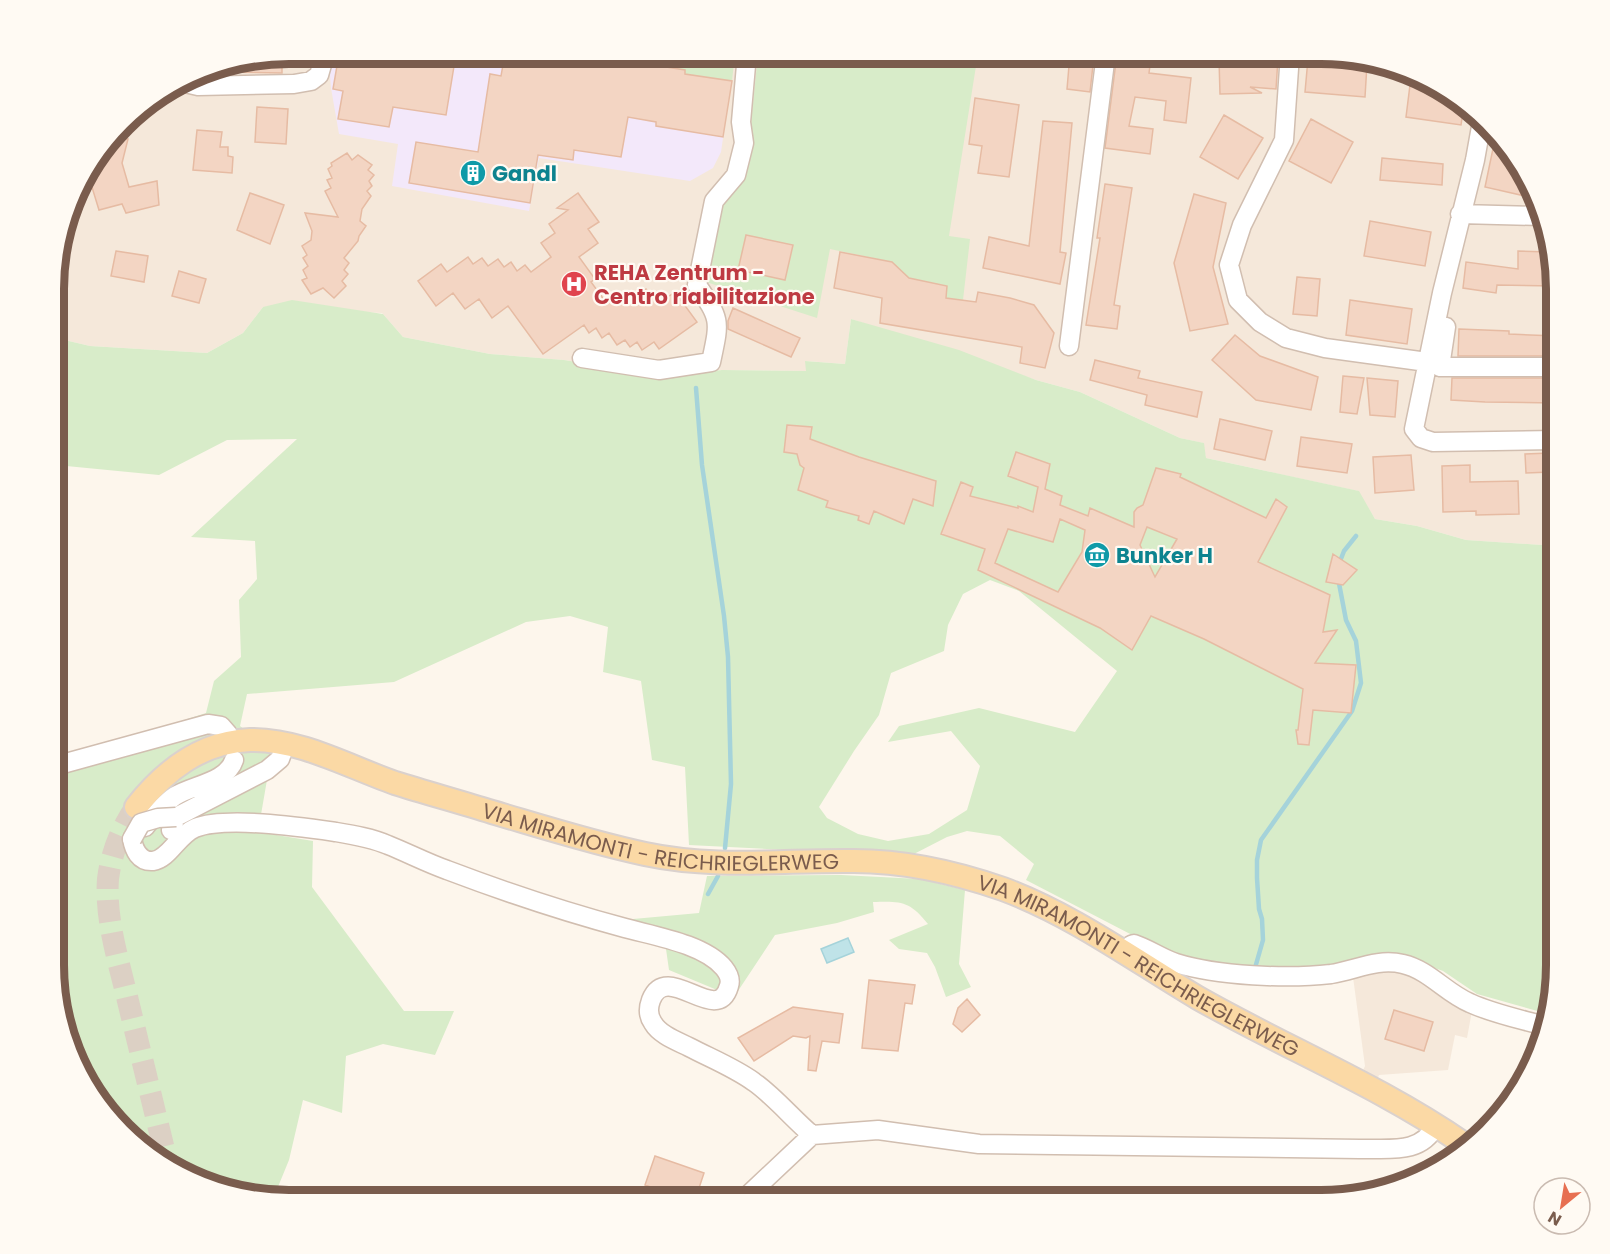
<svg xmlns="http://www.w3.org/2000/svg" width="1610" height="1254" font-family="Poppins,sans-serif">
<rect width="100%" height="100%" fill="#fdf6ec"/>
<path fill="#f5e8da" d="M290 54H1336L1410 72 1476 113 1538 199 1556 289V546L1466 540 1417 526 1375 519 1358 491 1206 458 1203 443 1180 438 1080 392 1036 380 851 319 845 364 806 361V371L722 370 665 376 564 360 490 354 403 337 382 313 263 307 243 333 207 353 90 346 56 338V258L85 172 134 112 213 67Z
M1369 970 1414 971 1472 1011 1467 1038 1455 1035 1448 1070 1379 1075 1377 1080 1362 1073 1365 1066 1353 977Z"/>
<path fill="#f3e8fa" d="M331 54H735L721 152 713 168 690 181 539 158 529 211 392 186 398 144 339 134 331 88 329 62Z"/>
<path fill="#d8ecc9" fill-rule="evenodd" d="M622 54H735L732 81 685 74V70L621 60Z
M758 54H926L924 63 945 68 948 56 963 57 965 63 976 66 949 236 970 239 963 300 946 298 947 286 909 278 892 262 830 249 817 318 703 281 717 211 746 174Z
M292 300 383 314 403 337 490 354 564 360 665 376 722 370 806 371 805 361 845 364 851 319 959 350 1036 380 1080 392 1180 438 1204 443 1206 458 1359 491 1375 519 1417 526 1466 540 1556 546 1555 980 1548 1014 1477 994 1443 971 1407 958 1337 968 1263 970 1185 961 1163 951 1026 880 1034 864 1000 836 967 831 947 837 910 856 689 845 685 767 652 760 641 681 603 672 608 627 570 616 526 622 394 682 247 694 240 726 272 751 258 832 313 841 312 887 404 1011H454L435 1055 383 1044 346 1056 342 1113 303 1100 289 1160 273 1199 200 1182 134 1141 78 1069 55 980V762L206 713 214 681 241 657 239 600 257 579 255 541 191 537 297 439 227 440 159 475 56 465V338L90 346 207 353 243 333 263 307ZM990 580 1019 591 1117 671 1075 732 979 708 899 726 888 742 951 731 980 766 967 810 929 834 888 841 858 834 827 818 819 807 854 751 879 715 891 673 944 651 948 625 963 594Z
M841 875 920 879 965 890 959 964 971 987 946 997 935 967 927 953 899 949 889 940 928 924C910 901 901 901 873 902L874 912 837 923 775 935 734 997 669 970 665 942 622 920 699 913 707 876Z"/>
<path fill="#bfe3e8" stroke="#a5d3da" stroke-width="1.5" d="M848 938 854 952 827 963 821 949Z"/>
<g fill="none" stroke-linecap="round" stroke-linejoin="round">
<path stroke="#a5d3da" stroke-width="4.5" d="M696 388 702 465 724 616 728 657 731 784 725 848
M1339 564 1344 551 1356 536
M1549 680 1556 688
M708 894 718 876
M1255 968 1263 940 1262 919 1259 909 1257 878V860L1261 840 1352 711 1361 683 1356 641 1346 620 1338 578"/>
</g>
<path fill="#f3d5c3" stroke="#e6bba3" stroke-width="1.5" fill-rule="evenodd" d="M339 54H456L446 115 393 107 389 127 338 119 343 91 333 89Z
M505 54H585L685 70V74L732 81 723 137 656 126V122L628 117 621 157 574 150 573 160 538 155 530 203 409 183 416 142 478 152 490 74 501 76Z
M1070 54 1094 56 1090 92 1067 89Z
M1117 54 1151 58 1149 73 1191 78 1186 123 1164 120 1166 101 1135 97 1129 126 1153 129 1150 154 1105 148Z
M282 55V73L220 72 219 66Z
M1278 58 1276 89 1250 87 1262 93 1220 94 1219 59Z
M1308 59 1367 64 1365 97 1305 92Z
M1410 85 1434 86 1464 105 1461 125 1406 117Z
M975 98 1019 105 1009 177 978 173 982 146 969 144Z
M257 107 288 109 286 144 255 142Z
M1224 115 1263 138 1238 179 1200 157Z
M1311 119 1353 142 1331 183 1289 161Z
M1043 121 1072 123 1060 252 1066 253 1060 284 983 268 989 237 1029 246Z
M197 130 222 132 220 147H228V156L233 157 232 173 193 170Z
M113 139H128L122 163 129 187 157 181 159 205 126 213 122 204 99 210 87 171Z
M1495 139 1528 185 1525 196 1485 187Z
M347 153 352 160 358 155 372 165 368 170 374 175 369 181 372 186 367 191 371 196 362 209 360 221 366 226 359 236 358 241 344 258 349 263 344 270 348 274 342 281 346 286 334 298 323 288 311 294 302 280 307 278 303 270 308 266 303 258 307 255 302 246 311 240 312 231 305 213 338 217 325 191 331 188 327 180 332 178 328 169 332 166 331 163Z
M1382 158 1443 164 1442 185 1380 180Z
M1105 184 1132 188 1114 305 1120 306 1117 329 1086 325 1100 238H1097Z
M250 193 284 205 270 244 237 230Z
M578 193 599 222 588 229 598 243 579 257 595 279 591 282 605 301 615 294 620 300 630 293 634 298 646 289 652 297 660 291 665 299 675 292 697 322 659 349 654 342 642 350 637 342 630 347 625 340 617 345 609 333 602 338 596 328 589 333 584 325 543 354 508 306 492 318 479 299 465 309 453 293 436 306 418 281 441 264 447 272 468 257 473 264 482 258 488 266 498 259 504 267 511 262 517 271 525 265 531 272 551 257 541 243 555 233 549 224 568 210 557 208Z
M1194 194 1226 203 1213 267 1228 324 1190 331 1174 263Z
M1370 221 1431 232 1425 266 1364 256Z
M746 235 793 245 785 280 738 270Z
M116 251 148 256 144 282 111 276Z
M1518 251 1549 252 1554 286 1497 285 1496 293 1463 288 1466 262 1518 269Z
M840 252 892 262 909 278 947 286 946 298 976 302 978 292 1010 298 1034 305 1054 333 1045 368 1020 363 1022 347 880 323 882 298 834 288Z
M179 271 206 279 199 303 172 296Z
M1297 277 1320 279 1317 316 1293 314Z
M1350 300 1412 309 1407 344 1346 335Z
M733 308 800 338 791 357 728 329V321Z
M1459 329 1509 331V334L1556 336V356H1458Z
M1235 335 1260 356 1318 377 1311 410 1256 400 1212 360Z
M1095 360 1140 371 1138 378 1202 392 1197 417 1145 405 1147 395 1090 380Z
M1343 376 1364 378 1357 414 1340 412Z
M1367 378 1398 381 1395 417 1370 415Z
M1452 378H1554V403L1485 402 1451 400Z
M1220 419 1272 431 1265 460 1214 449Z
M787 425 812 427 810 439 859 457 936 481 933 506 913 499 904 524 874 511 869 524 858 520 859 516 826 507 828 501 798 490 804 468 800 465 797 454 784 452Z
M1301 437 1352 444 1347 473 1297 466Z
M1016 452 1050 464 1045 489 1062 496 1060 505 1088 516 1090 508 1134 527V512L1137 508 1143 505 1156 468 1181 474 1180 477 1266 518 1276 499 1287 507 1258 562 1330 595 1323 632 1337 630 1315 663 1356 665 1351 713 1313 710 1309 745 1298 744 1296 730H1298L1303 689 1204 639 1151 616 1132 650 1100 628 978 570 985 549 941 534 961 482 973 487 970 496 1018 508V506L1033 512 1038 487 1008 476ZM1060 519 1085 530 1082 552 1058 592 995 563 1008 529 1053 542ZM1147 527 1177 539 1155 577 1140 545Z
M1550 453 1551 472 1526 473 1525 454Z
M1411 455 1414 490 1375 493 1373 457Z
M1470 465V482L1518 481 1519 514 1476 515V511L1443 512 1442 466Z
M1333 554 1357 570 1343 585 1326 582Z
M869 980 915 985 912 1004 905 1003 898 1051 862 1048Z
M967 999 980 1015 962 1032 953 1024 958 1008Z
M793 1007 843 1014 839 1043 822 1041 816 1071 808 1070 810 1036 806 1038 793 1036 754 1061 738 1038Z
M1394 1010 1433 1022 1424 1051 1385 1039Z
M655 1156 704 1173 695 1200H687L645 1185Z"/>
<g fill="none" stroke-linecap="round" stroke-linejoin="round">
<path stroke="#dcd0c4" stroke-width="22" stroke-dasharray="22 11" stroke-linecap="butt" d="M136 807C121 828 111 854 108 879 105 920 119 962 128 1001 141 1055 154 1108 167 1162"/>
<g stroke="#d1beb0" stroke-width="21">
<path id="minor" d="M1290 54 1284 140 1242 225 1229 265 1238 300 1260 322 1286 338 1325 348 1427 362
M185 83 198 86 294 84 311 81 319 75 325 54
M1482 121 1475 160 1442 293 1414 429 1421 438 1433 442 1556 440
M1460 214 1541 216
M1446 327 1440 367H1556
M1069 346 1106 54
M582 358 659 370 711 362C720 320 721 320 697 285L714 201 736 175 744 143 741 122 747 54
M55 766 208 724 221 726 228 734
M145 827C154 816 163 804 175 796 193 785 227 782 234 760
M171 830 176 817 267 770 280 759 285 745
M132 839C134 850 139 862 153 861 169 859 178 835 195 828 226 816 301 827 336 832 354 835 372 838 388 845 408 853 427 863 447 870 505 892 565 912 625 928 654 936 704 944 724 968 728 973 731 980 729 986 717 1028 667 959 651 1000 648 1008 648 1016 653 1023 660 1035 677 1041 689 1047 710 1058 735 1068 754 1082 774 1096 793 1119 812 1135
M1126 953 1131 945 1134 944C1149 949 1161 958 1176 963 1217 976 1288 979 1331 974 1356 970 1377 958 1403 964 1429 970 1446 993 1470 1003 1494 1014 1520 1019 1545 1026
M743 1200 812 1135 878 1130 979 1144 1360 1149C1389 1148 1421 1155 1436 1125"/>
</g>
<g stroke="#dad1cd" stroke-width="26">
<g id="major">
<path id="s1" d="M136 807C165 770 201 742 250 740 300 739 349 767 395 783 427 793 460 802 492 812 543 827 593 843 645 854 715 869 784 860 854 861 903 861 957 873 1003 889 1073 915 1134 960 1198 998 1286 1048 1380 1086 1464 1144"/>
</g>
</g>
<use href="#minor" stroke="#fff" stroke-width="18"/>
<use href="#major" stroke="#fbd9a5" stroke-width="22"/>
<g stroke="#d1beb0" stroke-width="21" stroke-linecap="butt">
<path id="minor-bridge" d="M132 839 141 823 158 818 176 817"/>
</g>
<use href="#minor-bridge" stroke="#fff" stroke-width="18"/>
</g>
<defs>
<g id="building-disc" transform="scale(1.35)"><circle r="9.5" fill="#0f9aa8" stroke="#fffaf3"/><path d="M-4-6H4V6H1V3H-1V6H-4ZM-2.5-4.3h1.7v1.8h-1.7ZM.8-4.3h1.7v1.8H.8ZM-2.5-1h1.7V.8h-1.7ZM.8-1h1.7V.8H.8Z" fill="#fff"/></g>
<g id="hospital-disc" transform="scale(1.35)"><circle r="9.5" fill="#e0444e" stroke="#fffaf3"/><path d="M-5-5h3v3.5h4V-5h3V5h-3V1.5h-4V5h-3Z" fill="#fff"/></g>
<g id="museum-disc" transform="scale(1.35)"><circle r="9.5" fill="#0f9aa8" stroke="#fffaf3"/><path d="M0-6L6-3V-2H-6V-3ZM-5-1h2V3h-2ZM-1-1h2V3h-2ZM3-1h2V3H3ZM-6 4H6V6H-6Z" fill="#fff"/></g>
</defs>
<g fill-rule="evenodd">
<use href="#building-disc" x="473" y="173"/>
<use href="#hospital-disc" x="574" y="284"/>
<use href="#museum-disc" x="1097" y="555"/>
</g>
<g text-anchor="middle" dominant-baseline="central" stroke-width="4.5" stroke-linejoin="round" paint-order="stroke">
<g font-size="21" font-weight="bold" fill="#0d838f" stroke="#fffaf3" text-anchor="start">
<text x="492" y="173">Gandl</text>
<text x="1116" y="555">Bunker H</text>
</g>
<g font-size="21" font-weight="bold" fill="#be3a42" stroke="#fffaf3" text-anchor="start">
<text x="594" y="272">REHA Zentrum -<tspan x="594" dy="24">Centro riabilitazione</tspan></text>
</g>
<g font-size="21" fill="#7a5c4d" stroke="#fffaf3">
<text stroke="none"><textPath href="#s1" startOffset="562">VIA MIRAMONTI - REICHRIEGLERWEG</textPath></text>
<text stroke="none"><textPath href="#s1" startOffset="1066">VIA MIRAMONTI - REICHRIEGLERWEG</textPath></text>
</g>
</g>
<path d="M0 0H1610V1254H0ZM289 64H1321A225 225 0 0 1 1546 289V965A225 225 0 0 1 1321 1190H289A225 225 0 0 1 64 965V289A225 225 0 0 1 289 64Z" fill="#fffaf3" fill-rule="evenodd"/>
<path fill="none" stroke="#7a5c4d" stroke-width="8" d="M289 64H1321A225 225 0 0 1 1546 289V965A225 225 0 0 1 1321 1190H289A225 225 0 0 1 64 965V289A225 225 0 0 1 289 64Z"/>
<g transform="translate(1562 1206) rotate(210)"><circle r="28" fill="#fffaf3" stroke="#cabbb1" stroke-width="1.5"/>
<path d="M0-4.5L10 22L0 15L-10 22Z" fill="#e76f51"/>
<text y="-9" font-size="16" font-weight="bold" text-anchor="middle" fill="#7a5c4d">N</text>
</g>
</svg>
